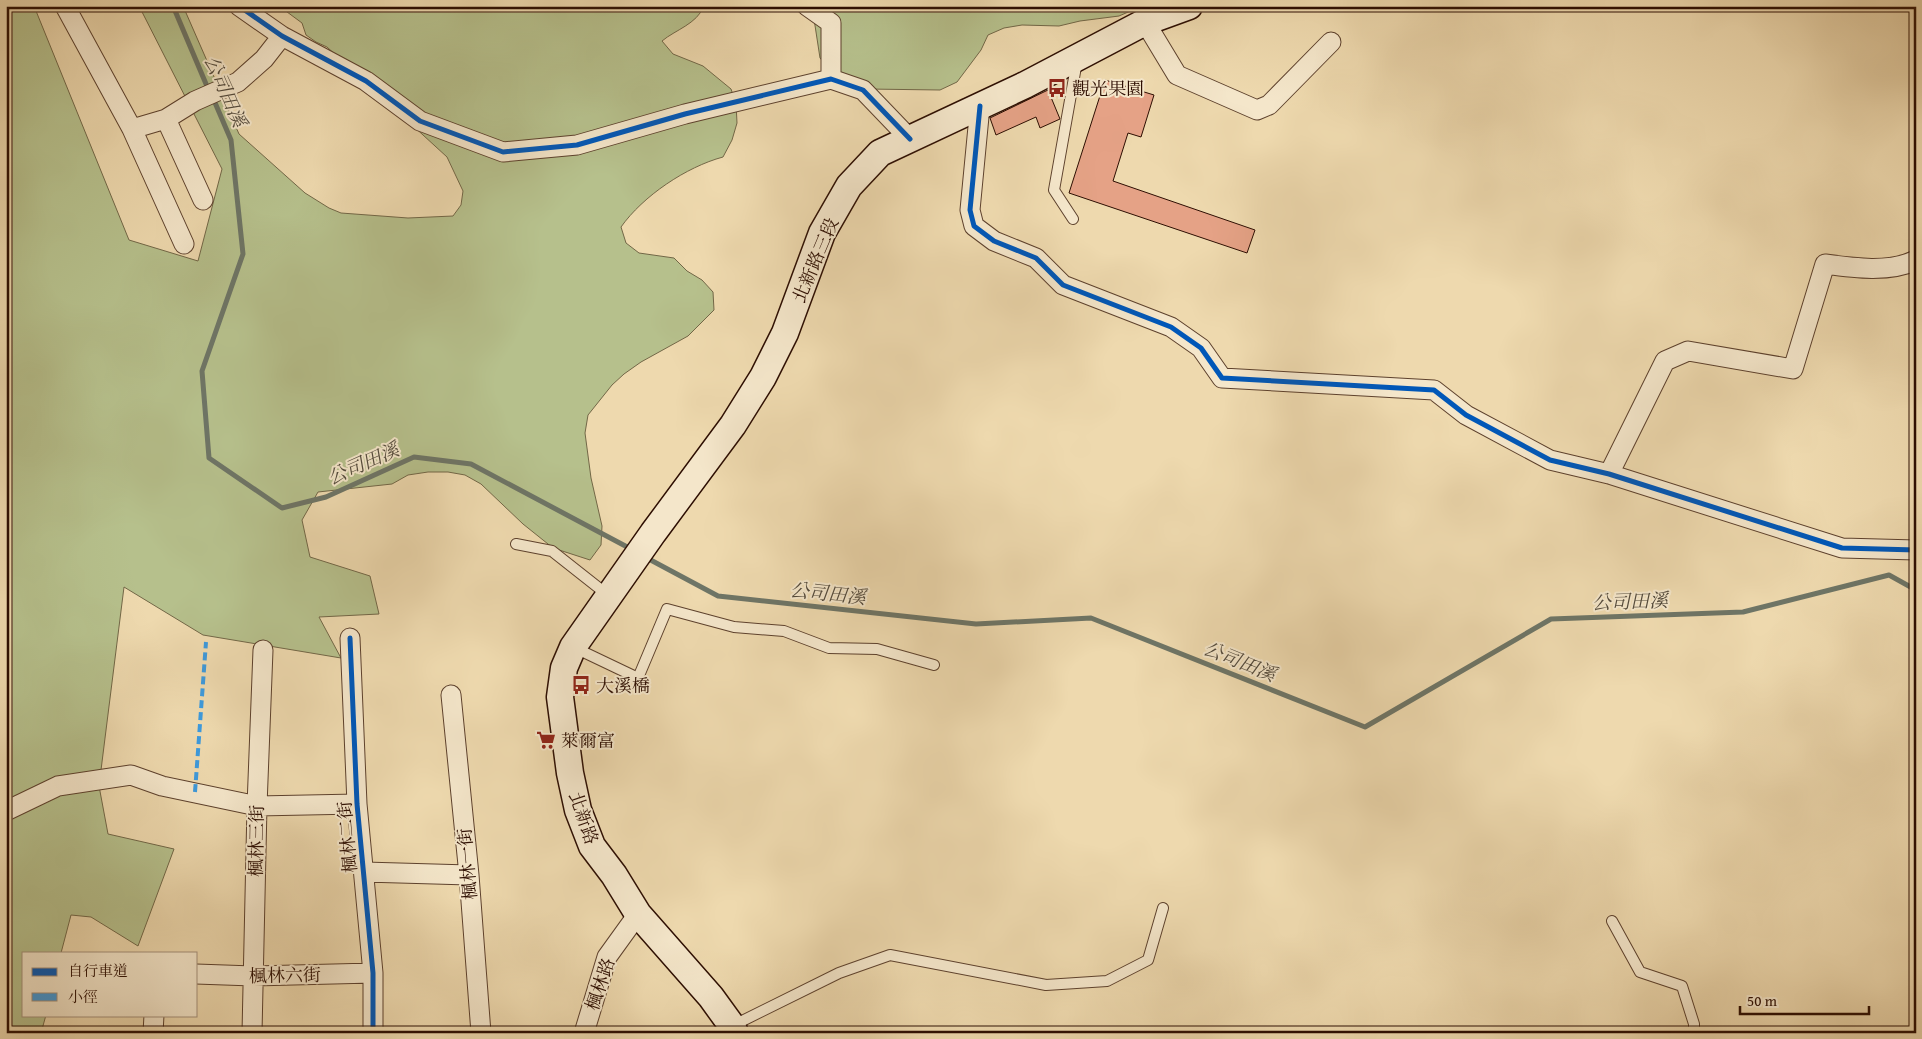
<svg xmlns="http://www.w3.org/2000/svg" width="1922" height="1039" font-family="'Gentium Book Plus','Noto Serif TC',serif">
<rect width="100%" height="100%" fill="#eed9ae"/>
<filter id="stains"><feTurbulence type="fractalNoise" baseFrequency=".004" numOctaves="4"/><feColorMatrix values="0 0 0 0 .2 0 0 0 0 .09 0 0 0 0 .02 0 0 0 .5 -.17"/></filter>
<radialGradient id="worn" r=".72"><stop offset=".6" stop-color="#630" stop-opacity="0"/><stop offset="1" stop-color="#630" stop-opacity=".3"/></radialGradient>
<path fill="#b6c08c" stroke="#726747" d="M6 6H34L129 240 198 261 222 169 139 6H183L239 134 305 193 329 208 341 213 408 218 453 216 461 205 463 191 447 157 327 47 316 42 306 35 302 23 279 6H704C697 24 675 30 662 41L673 54 703 66 731 89 736 103 737 123 732 140 723 157C686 167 643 196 621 227L626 243 639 253 674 258 687 271 702 280 713 292 714 310 688 336 641 362 624 374 612 385 588 415 585 433 591 478 602 526 601 545 590 560 553 548 523 524 481 484 465 475 448 472H428L408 475 392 484 318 492 302 520 310 557 370 576 379 614 319 617 341 658 203 635 124 587 99 786 108 834 174 849 138 946 91 917 71 915 61 953H24V1015H46L41 1033H6Z
M812 6H1142L1119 16 1080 21 1059 26 1022 25 1004 28 988 35 981 50 957 82 940 90 867 89 833 73 820 58Z"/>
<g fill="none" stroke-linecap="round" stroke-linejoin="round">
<path stroke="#6e7566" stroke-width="5" d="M173 6 209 91
M213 98 231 140 243 254 202 371 209 458 282 508 326 497 414 457 471 464 631 549
M645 557 718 596 976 624 1091 618 1365 727 1551 619 1743 612 1889 575 1916 590"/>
</g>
<path fill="#e5a286" stroke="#2d0e02" d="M1105 80 1154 95 1141 137 1128 133 1113 181 1255 230 1247 253 1069 193Z
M1048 90 1060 119 1040 128 1036 117 996 135 990 118Z"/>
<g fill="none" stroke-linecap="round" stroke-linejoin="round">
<g stroke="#5d412d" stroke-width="12">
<path id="service" d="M1073 219 1054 190 1077 61
M516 544 552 551 609 596
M573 647 638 678 667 609 734 627 784 631 829 648 877 649 934 665
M1612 921 1640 972 1682 986 1694 1024V1033
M732 1026 839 973 890 955 1046 985 1107 981 1148 960 1163 908"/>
</g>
<g stroke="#5d412d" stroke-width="21">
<path id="minor" d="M65 6 132 129
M239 6 282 36 366 81 420 121 503 152 577 145 685 114 831 79 863 90 910 139
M807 6 831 23V79
M1145 22 1177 75 1257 110 1269 105 1331 42
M980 106 970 210 974 226 994 241 1036 258 1063 285 1171 327 1201 348 1222 378 1434 390 1466 415 1550 460 1609 474 1842 548 1916 550
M166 119 203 200
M184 244 132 129 166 119 195 101 238 82 264 59 282 36
M1609 474 1665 361 1688 351 1793 369 1825 264C1854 268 1890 273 1916 260
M350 638 357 804 373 973V1033
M451 695 469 875 481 1033
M6 811 58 786 131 775 162 786 257 806 357 804
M364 872 469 875
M196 974 253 976 373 973
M153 1033 154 1015
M252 1033 257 806 263 650
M584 1033 607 957 638 914"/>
</g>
<g stroke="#2d0e02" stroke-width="29">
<path id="secondary" d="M735 1033 732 1026 711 997 638 914 614 875 592 846 578 810 570 773 560 697 564 668 573 647 653 533 733 425 763 377 785 333 822 233 849 186 880 153 1025 85 1145 22 1189 6"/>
</g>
<use href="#service" stroke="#f4e6ca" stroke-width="10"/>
<use href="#minor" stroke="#f4e6ca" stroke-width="19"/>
<use href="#secondary" stroke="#f4e6ca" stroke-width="26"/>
<path stroke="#3d9add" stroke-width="4" stroke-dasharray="8 4" stroke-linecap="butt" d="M195 792 206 642"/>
<g stroke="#f4e6ca" stroke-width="8">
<path id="cycleway" d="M239 6 282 36 366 81 420 121 503 152 577 145 685 114 831 79 863 90 910 139
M980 106 970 210 974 226 994 241 1036 258 1063 285 1171 327 1201 348 1222 378 1434 390 1466 415 1550 460 1609 474 1842 548 1916 550
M350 638 357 804 373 973V1033"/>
</g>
<use href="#cycleway" stroke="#0057b8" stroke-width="5"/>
</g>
<defs>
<g id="bus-bare" transform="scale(1.5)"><path d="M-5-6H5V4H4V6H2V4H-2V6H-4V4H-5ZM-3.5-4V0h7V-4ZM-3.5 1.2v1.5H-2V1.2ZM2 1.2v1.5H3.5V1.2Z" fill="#8f2418" stroke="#f4e6ca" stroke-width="2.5" paint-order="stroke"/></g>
<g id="supermarket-bare" transform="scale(1.5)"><path d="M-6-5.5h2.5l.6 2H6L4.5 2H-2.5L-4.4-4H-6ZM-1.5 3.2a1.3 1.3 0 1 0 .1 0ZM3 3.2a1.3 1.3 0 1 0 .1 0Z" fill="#8f2418" stroke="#f4e6ca" stroke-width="2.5" paint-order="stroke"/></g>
</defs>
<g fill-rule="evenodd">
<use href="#bus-bare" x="1057" y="88"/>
<use href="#bus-bare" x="581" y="685"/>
<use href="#supermarket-bare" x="546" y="740"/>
</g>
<g text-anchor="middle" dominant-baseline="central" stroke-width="4" stroke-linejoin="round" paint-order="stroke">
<g font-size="18" fill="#2d0e02" stroke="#f4e6ca" text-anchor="start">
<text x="1072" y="88">觀光果園</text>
<text x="596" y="685">大溪橋</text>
<text x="561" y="740">萊爾富</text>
</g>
<g font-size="18" fill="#2d0e02" stroke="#f4e6ca">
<text transform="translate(815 260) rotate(-67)">北新路三段</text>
<text transform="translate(584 818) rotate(71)">北新路</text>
<text transform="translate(347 837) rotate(-95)">楓林二街</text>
<text transform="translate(256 841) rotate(-89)">楓林三街</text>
<text transform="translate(467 864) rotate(-95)">楓林一街</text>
<text transform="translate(285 975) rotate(-1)">楓林六街</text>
<text transform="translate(600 984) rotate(-71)">楓林路</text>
</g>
<g font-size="19" font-style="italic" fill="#534a3c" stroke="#f4e6ca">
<text transform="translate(226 91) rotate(66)">公司田溪</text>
<text transform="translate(363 463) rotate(-24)">公司田溪</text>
<text transform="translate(828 593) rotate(6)">公司田溪</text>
<text transform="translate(1630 601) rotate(-2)">公司田溪</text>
<text transform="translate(1240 661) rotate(22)">公司田溪</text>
</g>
</g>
<rect width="1922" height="1039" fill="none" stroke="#eed9ae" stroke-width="25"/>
<rect x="8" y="8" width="1907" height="1024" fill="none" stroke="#2d0e02" stroke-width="2.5"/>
<rect x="12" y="12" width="1897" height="1014" fill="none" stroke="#2d0e02"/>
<rect x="22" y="952" width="175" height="65" fill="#f4e6ca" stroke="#a4907a"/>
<rect x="32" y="968" width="25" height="8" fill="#0057b8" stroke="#a4907a"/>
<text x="68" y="976" font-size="15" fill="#2d0e02">自行車道</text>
<rect x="32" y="993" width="25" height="8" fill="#3d9add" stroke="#a4907a"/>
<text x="68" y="1002" font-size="15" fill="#2d0e02">小徑</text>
<path d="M1740 1006v8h129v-8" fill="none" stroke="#2d0e02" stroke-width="2.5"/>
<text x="1747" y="1006" font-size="15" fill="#2d0e02" stroke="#f4e6ca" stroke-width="4" paint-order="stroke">50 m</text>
<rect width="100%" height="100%" filter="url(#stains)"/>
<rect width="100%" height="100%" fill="url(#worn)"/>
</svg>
